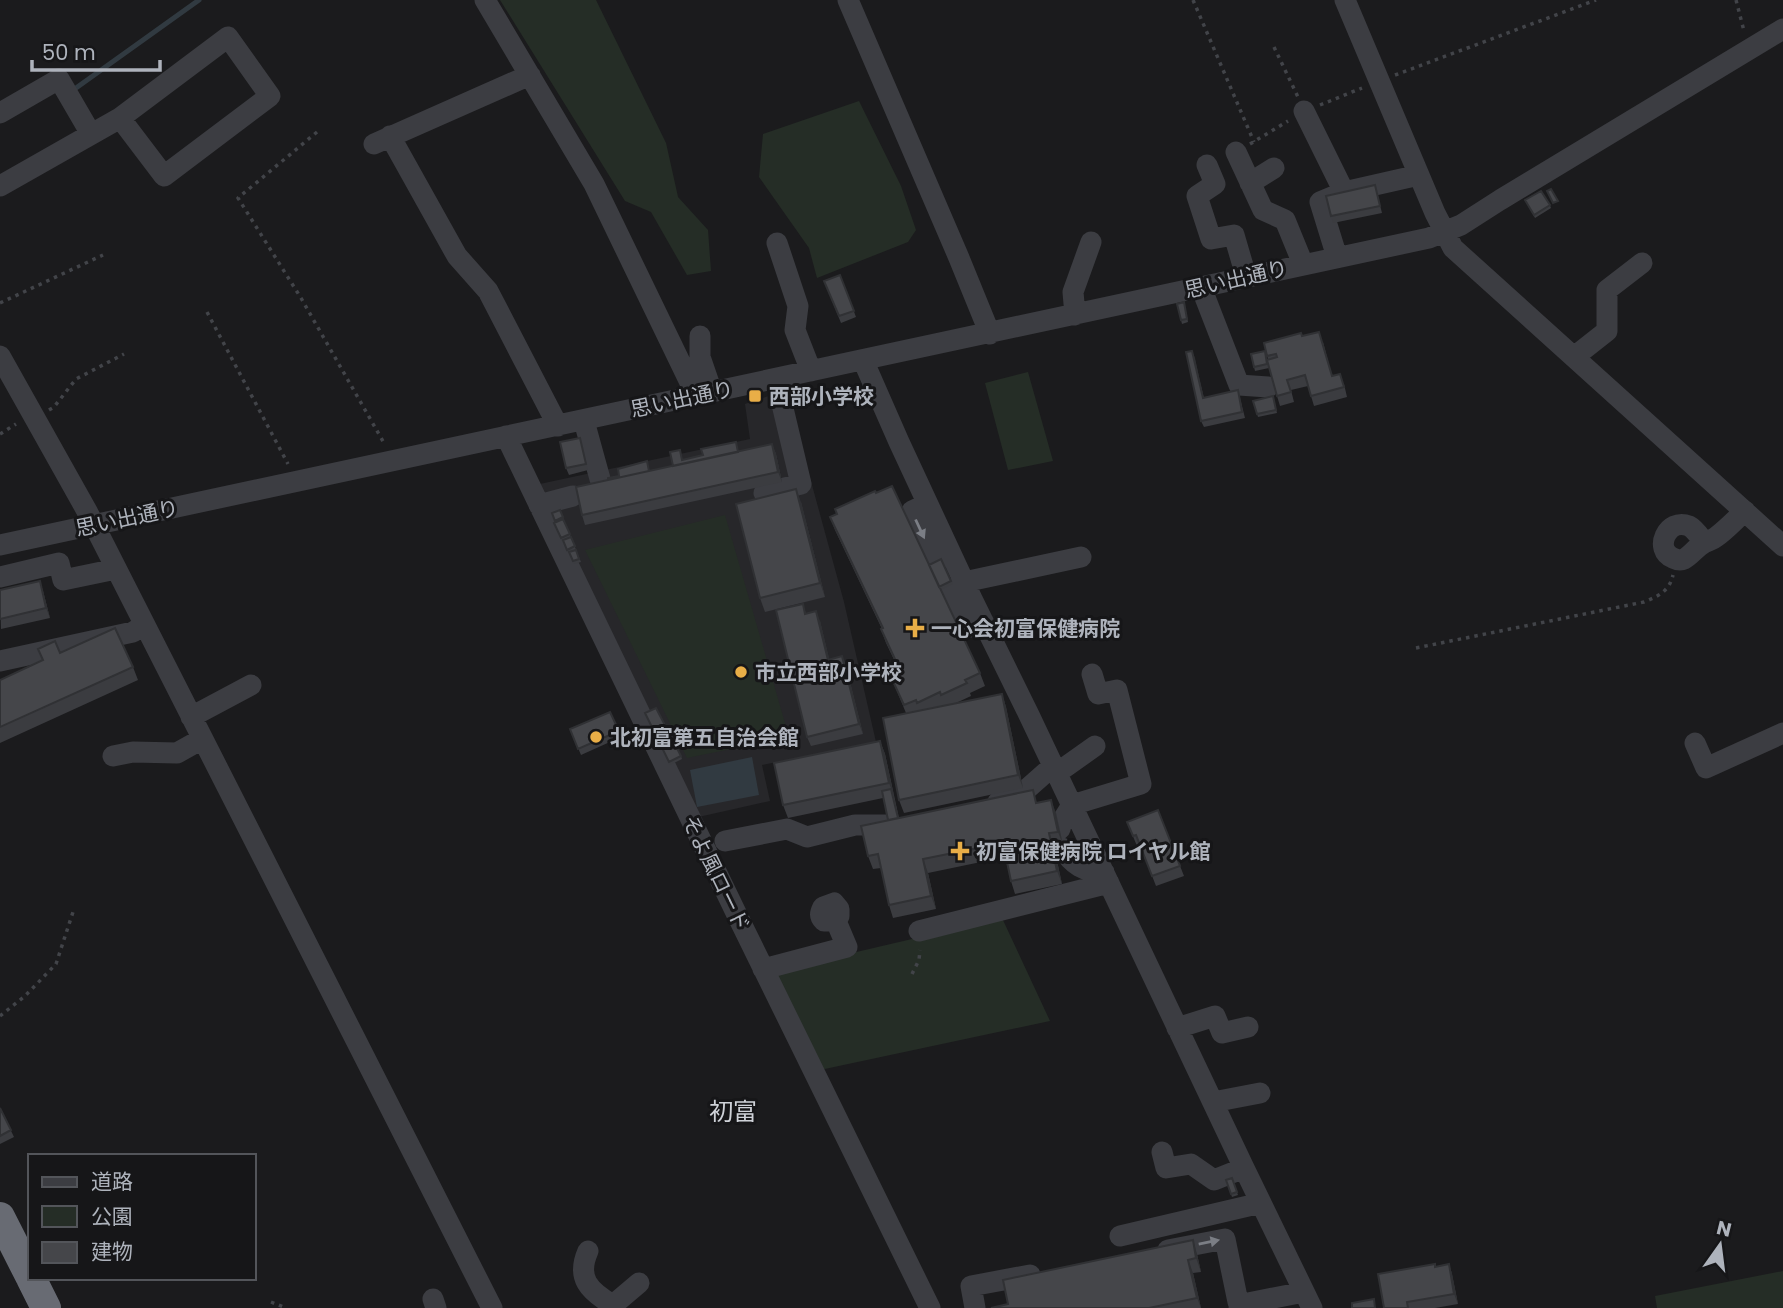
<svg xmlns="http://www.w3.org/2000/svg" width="1783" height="1308" font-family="Poppins,'Noto Sans JP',sans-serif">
<rect width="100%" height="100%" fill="#1b1b1d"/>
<path fill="#27272a" d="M786 390 844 602 876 742 762 765 770 801 694 818 535 485 750 439 745 404Z"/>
<path fill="#252d26" d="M500 0H596L666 143 678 197 708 230 711 271 687 275 651 212 625 201Z
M859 101 901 186 916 230 908 242 817 278 809 248 759 177 763 134Z
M1028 372 1053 461 1008 470 985 383Z
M725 515 789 737 687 758 585 550Z
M1002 918 1050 1021 820 1070 775 971Z
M1783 1271V1308H1657L1655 1296Z"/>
<path fill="#313a41" d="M752 757 759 795 697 807 690 770Z"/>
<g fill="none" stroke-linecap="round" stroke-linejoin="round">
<path stroke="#313a41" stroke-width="5" d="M76 88 199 0"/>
<path stroke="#424449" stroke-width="3.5" stroke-dasharray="3.5 5" stroke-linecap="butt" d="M1193 0 1254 142
M1736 0 1744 31
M1274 47 1298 97
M1395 75 1596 0
M1320 105 1362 88
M317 132 238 198 301 298 384 443
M1250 144 1288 121
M0 303 103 255
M207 312 288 464
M49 410 54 407 76 379 124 354
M0 434 16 424
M1416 648 1644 602C1658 596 1669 592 1673 575
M912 974 919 960 920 950
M0 1016 25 996 56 964 73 912
M271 1302 286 1308"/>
<path stroke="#3c3d42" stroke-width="21" d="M485 0 594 184 696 395
M848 0 959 258 990 334
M1345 0 1435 213 1453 248 1783 546
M1304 111 1344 192
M0 113 59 79 91 134
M390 136 457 256 488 291 558 426
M374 144 530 75
M1236 152 1263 210 1285 220 1303 264
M1207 165 1215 184 1197 196 1211 239 1234 235 1246 276
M1250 183 1274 168
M0 186 120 118 228 37 270 96 164 176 120 118
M777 243 798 306 795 330 811 371
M1337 257 1320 202 1344 192 1419 175
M1201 287 1239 385 1268 387
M1075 315 1073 292 1091 242
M700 336V357L712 392
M0 356 88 513 492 1308
M1574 357 1607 331V290L1642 263
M863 360 899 442 972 599 1029 715 1244 1168 1312 1308
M584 421 600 479
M506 436 739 919 930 1308
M764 493 801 484 776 379
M927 504 912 511 936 562
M539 505 573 496
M1704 542C1700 537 1695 529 1689 526 1667 517 1653 550 1673 558 1677 560 1680 561 1684 559 1690 556 1695 549 1701 545 1706 541 1711 541 1716 537 1726 530 1735 520 1745 511
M0 545 1429 238 1461 225 1500 200 1783 29
M0 577 59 563 63 580 116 569
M964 582 1081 557
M949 589 967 628 983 621
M0 661 133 632 144 625
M191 717 251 685
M1695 743 1706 768 1783 733
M113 756 133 752 177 753 202 739
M1057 773 1095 746
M998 802 1018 797 1053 766
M1060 829 1062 821 1072 805 1141 784 1117 690 1098 694 1092 674
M725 841 787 829 807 837 855 825H888
M1062 848C1072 865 1084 872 1104 872
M919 931 1109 883
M763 969 847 947 836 921 839 916V909L834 903 823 907C820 913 819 916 824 921H836
M1177 1028 1215 1016 1222 1033 1248 1027
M1213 1102 1260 1093
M1162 1152 1166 1168 1191 1164 1214 1180 1244 1168
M1120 1236 1261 1203
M1168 1250 1225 1239 1238 1302 1243 1304 1239 1308
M588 1251C576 1278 589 1291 613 1305V1308
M433 1299 436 1308
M1243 1304 1304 1292
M613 1305 639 1283
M975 1308 971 1286 1030 1275"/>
<path stroke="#686b73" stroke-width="30" d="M0 1217 30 1276
M31 1278 46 1308"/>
</g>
<path fill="#3b3c40" d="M1375 185 1382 213 1333 223 1331 216Z
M1525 200 1550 205 1551 208 1535 218Z
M840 275 856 317 841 323 824 281Z
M1185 306 1188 322 1182 324 1181 320Z
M1302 336 1323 342 1332 376 1344 384 1347 397 1314 406 1308 386 1291 390 1294 402 1280 406 1277 396 1264 343Z
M1192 351 1204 398 1238 390 1245 418 1204 427 1201 421Z
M1266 355 1269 368 1255 371 1254 367Z
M1273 396 1277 413 1258 417 1253 401Z
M580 438 588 470 569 475 566 468Z
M772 444 776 454 782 482 585 525 582 515 650 471 673 466 683 460 739 451Z
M801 502 825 597 765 612 760 598Z
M560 510 581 562 574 564 569 553H568L555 526 556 522 552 513Z
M830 517 929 565 951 581 953 584 941 590 980 673 985 686 970 693 971 696 956 703 1002 694 1006 707 1023 788 904 813 899 800 906 713 891 677 900 672 886 643 881 629H882L835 530Z
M0 590 43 591 50 618 1 629Z
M803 604 806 614 820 621 829 659 842 656 846 666 863 734 811 746 807 737Z
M38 649 133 667 138 680 0 743V680L42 661Z
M646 717 681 756 682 759 670 765Z
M570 729 619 731 621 737 581 755Z
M880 741 885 754 899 818 1038 803 1056 813 1063 845 1054 847 1062 884 1015 894 1011 881 1005 857 928 873 936 909 893 918 889 905 881 868 873 869 868 856 888 820 883 798 788 818 783 805Z
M1158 810 1184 876 1156 886 1140 845 1137 846 1127 822Z
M0 1108 14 1137 0 1144Z
M1232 1178 1238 1195 1232 1197 1226 1180Z
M1197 1254 1201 1272 1193 1273 1201 1308H991L1008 1304Z
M1449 1264 1452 1274 1458 1304 1435 1308H1384L1436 1267Z"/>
<path fill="#303134" d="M1192 351 1195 358 1205 405 1203 398Z
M772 444 776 454 782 482 778 472Z
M796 489 801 502 825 597 820 583Z
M40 581 43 591 50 618 46 608Z
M816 611 820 621 832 670 828 660Z
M842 656 846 666 863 734 859 724Z
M1002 694 1006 707 1023 788 1018 775Z
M880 741 885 754 894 796 889 783Z
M1051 800 1056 813 1063 845 1058 832Z
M1049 833 1054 847 1062 884 1057 871Z
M923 859 928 873 936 909 931 896Z
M1193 1240 1197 1254 1201 1272 1196 1258Z
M1188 1260 1193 1273 1201 1308 1197 1298Z
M1449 1264 1452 1274 1458 1304 1454 1294Z"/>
<path fill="#45464a" stroke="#303134" stroke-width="2" d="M1375 185 1380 206 1331 216 1326 196Z
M1551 189 1558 201 1553 203 1547 191Z
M1541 191 1550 205 1534 215 1525 200Z
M840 275 854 311 839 316 824 281Z
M1184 302 1187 319 1181 320 1177 304Z
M1319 332 1332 376 1340 374 1344 387 1311 396 1305 375 1287 380 1291 392 1277 396 1267 360 1277 357 1276 354 1267 356 1264 343 1301 333 1302 336Z
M1192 351 1203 398 1238 390 1242 412 1201 421 1186 352Z
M1265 351 1267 364 1254 367 1251 354Z
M1273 396 1276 410 1257 414 1253 401Z
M580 438 586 464 566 468 560 442Z
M736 442 738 452 673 466 670 452 680 450 682 460 703 455 701 449Z
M772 444 778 472 582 515 576 487Z
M647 461 649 471 608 480V478L619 476 618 469Z
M892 486 980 673 965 680 967 683 941 695 940 692 917 703 916 700 904 705 891 677 901 672 881 629 883 628 830 517 837 514 835 509 875 491 876 493Z
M796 489 820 583 760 598 736 504Z
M560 510 563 517 555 521 552 513Z
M563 519 570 534 561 538 554 523Z
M571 537 575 546 567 550 563 540Z
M576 550 579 559 573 561 569 552Z
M941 559 951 581 939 587 929 565Z
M40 581 46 608 0 619V590Z
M803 604 805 614 816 611 828 660 842 656 859 724 807 737 776 610Z
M115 628 133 667 0 727V680L43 660 38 649 55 641 60 653Z
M1002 694 1018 775 899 800 883 718Z
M656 708 681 756 669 762 645 713Z
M610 712 619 731 578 749 570 729Z
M880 741 889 783 783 805 774 763Z
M891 789 898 818 888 820 882 791Z
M1033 790 1036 803 1051 800 1058 832 1049 833 1057 871 1011 881 1003 843 923 859 931 896 889 905 878 854 868 856 861 826Z
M1158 810 1180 866 1152 876 1136 835 1133 836 1127 822Z
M0 1108 11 1130 0 1136Z
M1232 1178 1237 1192 1231 1194 1226 1180Z
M1193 1240 1196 1258 1188 1260 1197 1298 1149 1308H991L1008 1304 1003 1280Z
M1435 1264V1267L1449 1264 1454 1294 1407 1302 1408 1308H1384L1378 1274Z
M1374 1299 1375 1308H1352V1303Z"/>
<defs><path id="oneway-solid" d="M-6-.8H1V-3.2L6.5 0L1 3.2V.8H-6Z" transform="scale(1.75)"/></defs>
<g fill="#7b7e85">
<use href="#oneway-solid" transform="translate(920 529) rotate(65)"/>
<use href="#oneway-solid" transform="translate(1209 1242) rotate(-11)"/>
</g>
<g fill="#e9ae47" stroke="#161618" stroke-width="2.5">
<rect x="748" y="389" width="14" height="14" rx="3.5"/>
<path d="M911.5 617.5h7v7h7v7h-7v7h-7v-7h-7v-7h7z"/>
<circle cx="741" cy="672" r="7"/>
<circle cx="596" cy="737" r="7"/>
<path d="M956.5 840.5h7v7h7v7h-7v7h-7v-7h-7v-7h7z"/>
</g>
<g text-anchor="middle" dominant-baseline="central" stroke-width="6" stroke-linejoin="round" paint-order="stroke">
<g font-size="21" fill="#aeb3bc" stroke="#161618">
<text transform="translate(1236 279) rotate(-13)">思い出通り</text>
<text transform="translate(682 399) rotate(-12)">思い出通り</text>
<text transform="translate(127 518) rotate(-12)">思い出通り</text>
<text transform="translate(716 873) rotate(64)">そよ風ロード</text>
</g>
<g font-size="21" font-weight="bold" fill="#aeb3bc" stroke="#161618" text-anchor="start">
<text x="769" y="396">西部小学校</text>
<text x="931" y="628">一心会初富保健病院</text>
<text x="755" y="672">市立西部小学校</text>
<text x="610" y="737">北初富第五自治会館</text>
<text x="976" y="851">初富保健病院 ロイヤル館</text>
</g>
<g font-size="24" fill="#cfd2d8" stroke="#161618">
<text x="733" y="1111">初富</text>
</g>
</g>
<rect x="28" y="1154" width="228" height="126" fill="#161618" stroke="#53555a" stroke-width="2"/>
<rect x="42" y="1177" width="35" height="10" fill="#3c3d42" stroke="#53555a" stroke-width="2"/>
<text x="91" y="1189" font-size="21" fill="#aeb3bc">道路</text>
<rect x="42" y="1206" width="35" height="21" fill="#252d26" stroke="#53555a" stroke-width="2"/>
<text x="91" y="1224" font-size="21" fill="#aeb3bc">公園</text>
<rect x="42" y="1242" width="35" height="21" fill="#45464a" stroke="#53555a" stroke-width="2"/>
<text x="91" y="1259" font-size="21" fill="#aeb3bc">建物</text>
<g transform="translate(1720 1245) rotate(14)" stroke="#161618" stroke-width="5" paint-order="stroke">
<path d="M0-5L12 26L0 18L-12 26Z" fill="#aeb3bc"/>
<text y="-10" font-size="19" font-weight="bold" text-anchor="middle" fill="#aeb3bc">N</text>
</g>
<path d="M32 60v10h128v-10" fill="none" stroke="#aeb3bc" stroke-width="3.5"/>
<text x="42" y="60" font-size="21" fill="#aeb3bc" stroke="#161618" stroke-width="5" paint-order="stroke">50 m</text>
</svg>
